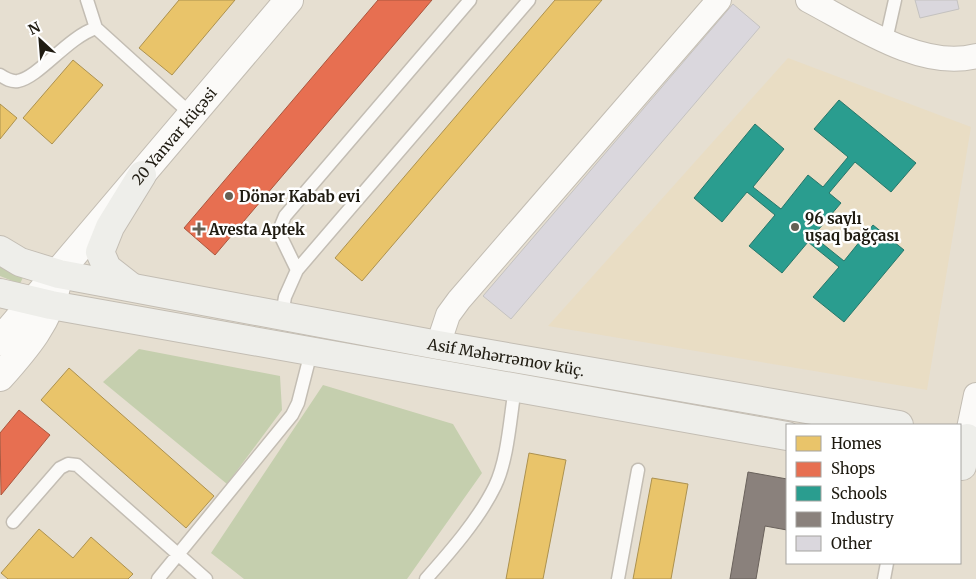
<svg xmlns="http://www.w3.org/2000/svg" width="976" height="579" font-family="Merriweather,serif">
<rect width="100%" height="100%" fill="#e6dfd1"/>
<path fill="#e9ddc4" d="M788 58 971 127 927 390 548 326Z"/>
<path fill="#c5cfae" d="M0 263 24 275 20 284 0 276Z
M139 349 280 376 282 410 227 484 103 382Z
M323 385 453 424 482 473 407 579H244L211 553Z"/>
<path fill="#e9c46a" stroke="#ac914f" d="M179 0H235L172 75 139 48Z
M555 0H602L362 281 335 258Z
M73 60 103 85 52 144 23 118Z
M0 104 17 118 0 139Z
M69 368 214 496 186 528 41 400Z
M529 453 566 460 543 579H506Z
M652 478 688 484 671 579H633Z
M39 529 73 558 91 537 133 574 128 579H8L1 573Z"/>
<path fill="#e76f51" stroke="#ab563e" d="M378 0H432L215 255 184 228Z
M19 410 50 435 1 495 0 433Z"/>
<path fill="#2a9d8f" stroke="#277669" d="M839 100 916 163 891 192 855 162 829 193 841 203 813 236 844 261 873 225 904 250 844 322 813 297 839 267 808 242 782 273 749 246 775 215 747 192 722 222 694 198 755 124 784 149 753 187 781 209 808 175 823 187 848 157 814 129Z"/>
<path fill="#8a817c" stroke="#6a625c" d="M748 472 787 479V530L765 526 756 579H730Z"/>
<path fill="#dad7dd" stroke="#c4c2c0" d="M915 0H957L959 9 920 18Z
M733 4 760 27 511 319 483 296Z"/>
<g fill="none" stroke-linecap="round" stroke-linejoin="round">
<g stroke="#c3bdb3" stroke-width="15">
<path id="service" d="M87 0 96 28
M886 40 895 0
M0 75C6 79 11 82 18 81 39 77 68 37 96 28L192 115
M297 270 282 239 280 228 285 216 470 0
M282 315 285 297 297 270 529 0
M13 522 60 468 68 464 77 465 206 579
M158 579 292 415 298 403 311 352
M426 579C450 552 479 519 495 486 508 459 510 418 515 388
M618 579 638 470
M884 579 887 563"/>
</g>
<g stroke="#c3bdb3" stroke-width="26">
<path id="minor" d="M808 0C854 24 922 71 976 56
M438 345 448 315 459 300 719 0
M967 438 976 395"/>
</g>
<g stroke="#c3bdb3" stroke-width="30">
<g id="tertiary">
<path id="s1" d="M0 341 289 0"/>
<path d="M0 377C25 349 50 320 57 283"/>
</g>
</g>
<g stroke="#c3bdb3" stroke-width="30">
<g id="secondary">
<path id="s2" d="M0 250 20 262 59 274 438 345 899 425"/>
<path d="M130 286 107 268 100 252 110 227 142 175"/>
<path d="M0 293 51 305 787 436"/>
<path d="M962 466 967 438"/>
</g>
</g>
<use href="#service" stroke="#fbfaf8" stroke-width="12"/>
<use href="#minor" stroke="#fbfaf8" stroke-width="24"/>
<use href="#tertiary" stroke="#fbfaf8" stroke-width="28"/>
<use href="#secondary" stroke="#eeeeea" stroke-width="28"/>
</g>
<g fill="#656054" stroke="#fff" stroke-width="2">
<circle cx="229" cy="196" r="5"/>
<circle cx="795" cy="227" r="5"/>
<path d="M196.5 221.5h5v5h5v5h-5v5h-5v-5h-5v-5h5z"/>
</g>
<g text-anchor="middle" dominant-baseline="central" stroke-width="5" stroke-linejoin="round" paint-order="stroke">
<g font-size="15" fill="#1f1b11" stroke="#fff">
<text stroke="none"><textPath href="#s1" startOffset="269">20 Yanvar küçəsi</textPath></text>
<text stroke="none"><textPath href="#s2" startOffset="519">Asif Məhərrəmov küç.</textPath></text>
</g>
<g font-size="15" font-weight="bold" fill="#1f1b11" stroke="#fff" text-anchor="start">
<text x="239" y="196">Dönər Kabab evi</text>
<text x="805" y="218">96 saylı<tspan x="805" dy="17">uşaq bağçası</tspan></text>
<text x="209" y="229">Avesta Aptek</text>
</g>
</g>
<rect x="786" y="424" width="175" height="140" fill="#ffffff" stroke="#a5a4a0"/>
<rect x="796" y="436" width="25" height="15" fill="#e9c46a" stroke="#a5a4a0"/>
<text x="831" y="449" font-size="15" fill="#1f1b11">Homes</text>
<rect x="796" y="462" width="25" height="15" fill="#e76f51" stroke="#a5a4a0"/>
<text x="831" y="474" font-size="15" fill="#1f1b11">Shops</text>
<rect x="796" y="486" width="25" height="15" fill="#2a9d8f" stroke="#a5a4a0"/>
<text x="831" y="499" font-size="15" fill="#1f1b11">Schools</text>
<rect x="796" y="512" width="25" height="15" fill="#8a817c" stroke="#a5a4a0"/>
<text x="831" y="524" font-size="15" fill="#1f1b11">Industry</text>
<rect x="796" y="536" width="25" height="15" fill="#dad7dd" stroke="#a5a4a0"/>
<text x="831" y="549" font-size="15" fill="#1f1b11">Other</text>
<g transform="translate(40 40) rotate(334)" stroke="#ffffff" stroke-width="4" paint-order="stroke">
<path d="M0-4L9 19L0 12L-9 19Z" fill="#1f1b11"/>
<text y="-8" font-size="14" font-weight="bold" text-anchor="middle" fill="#1f1b11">N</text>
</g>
</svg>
